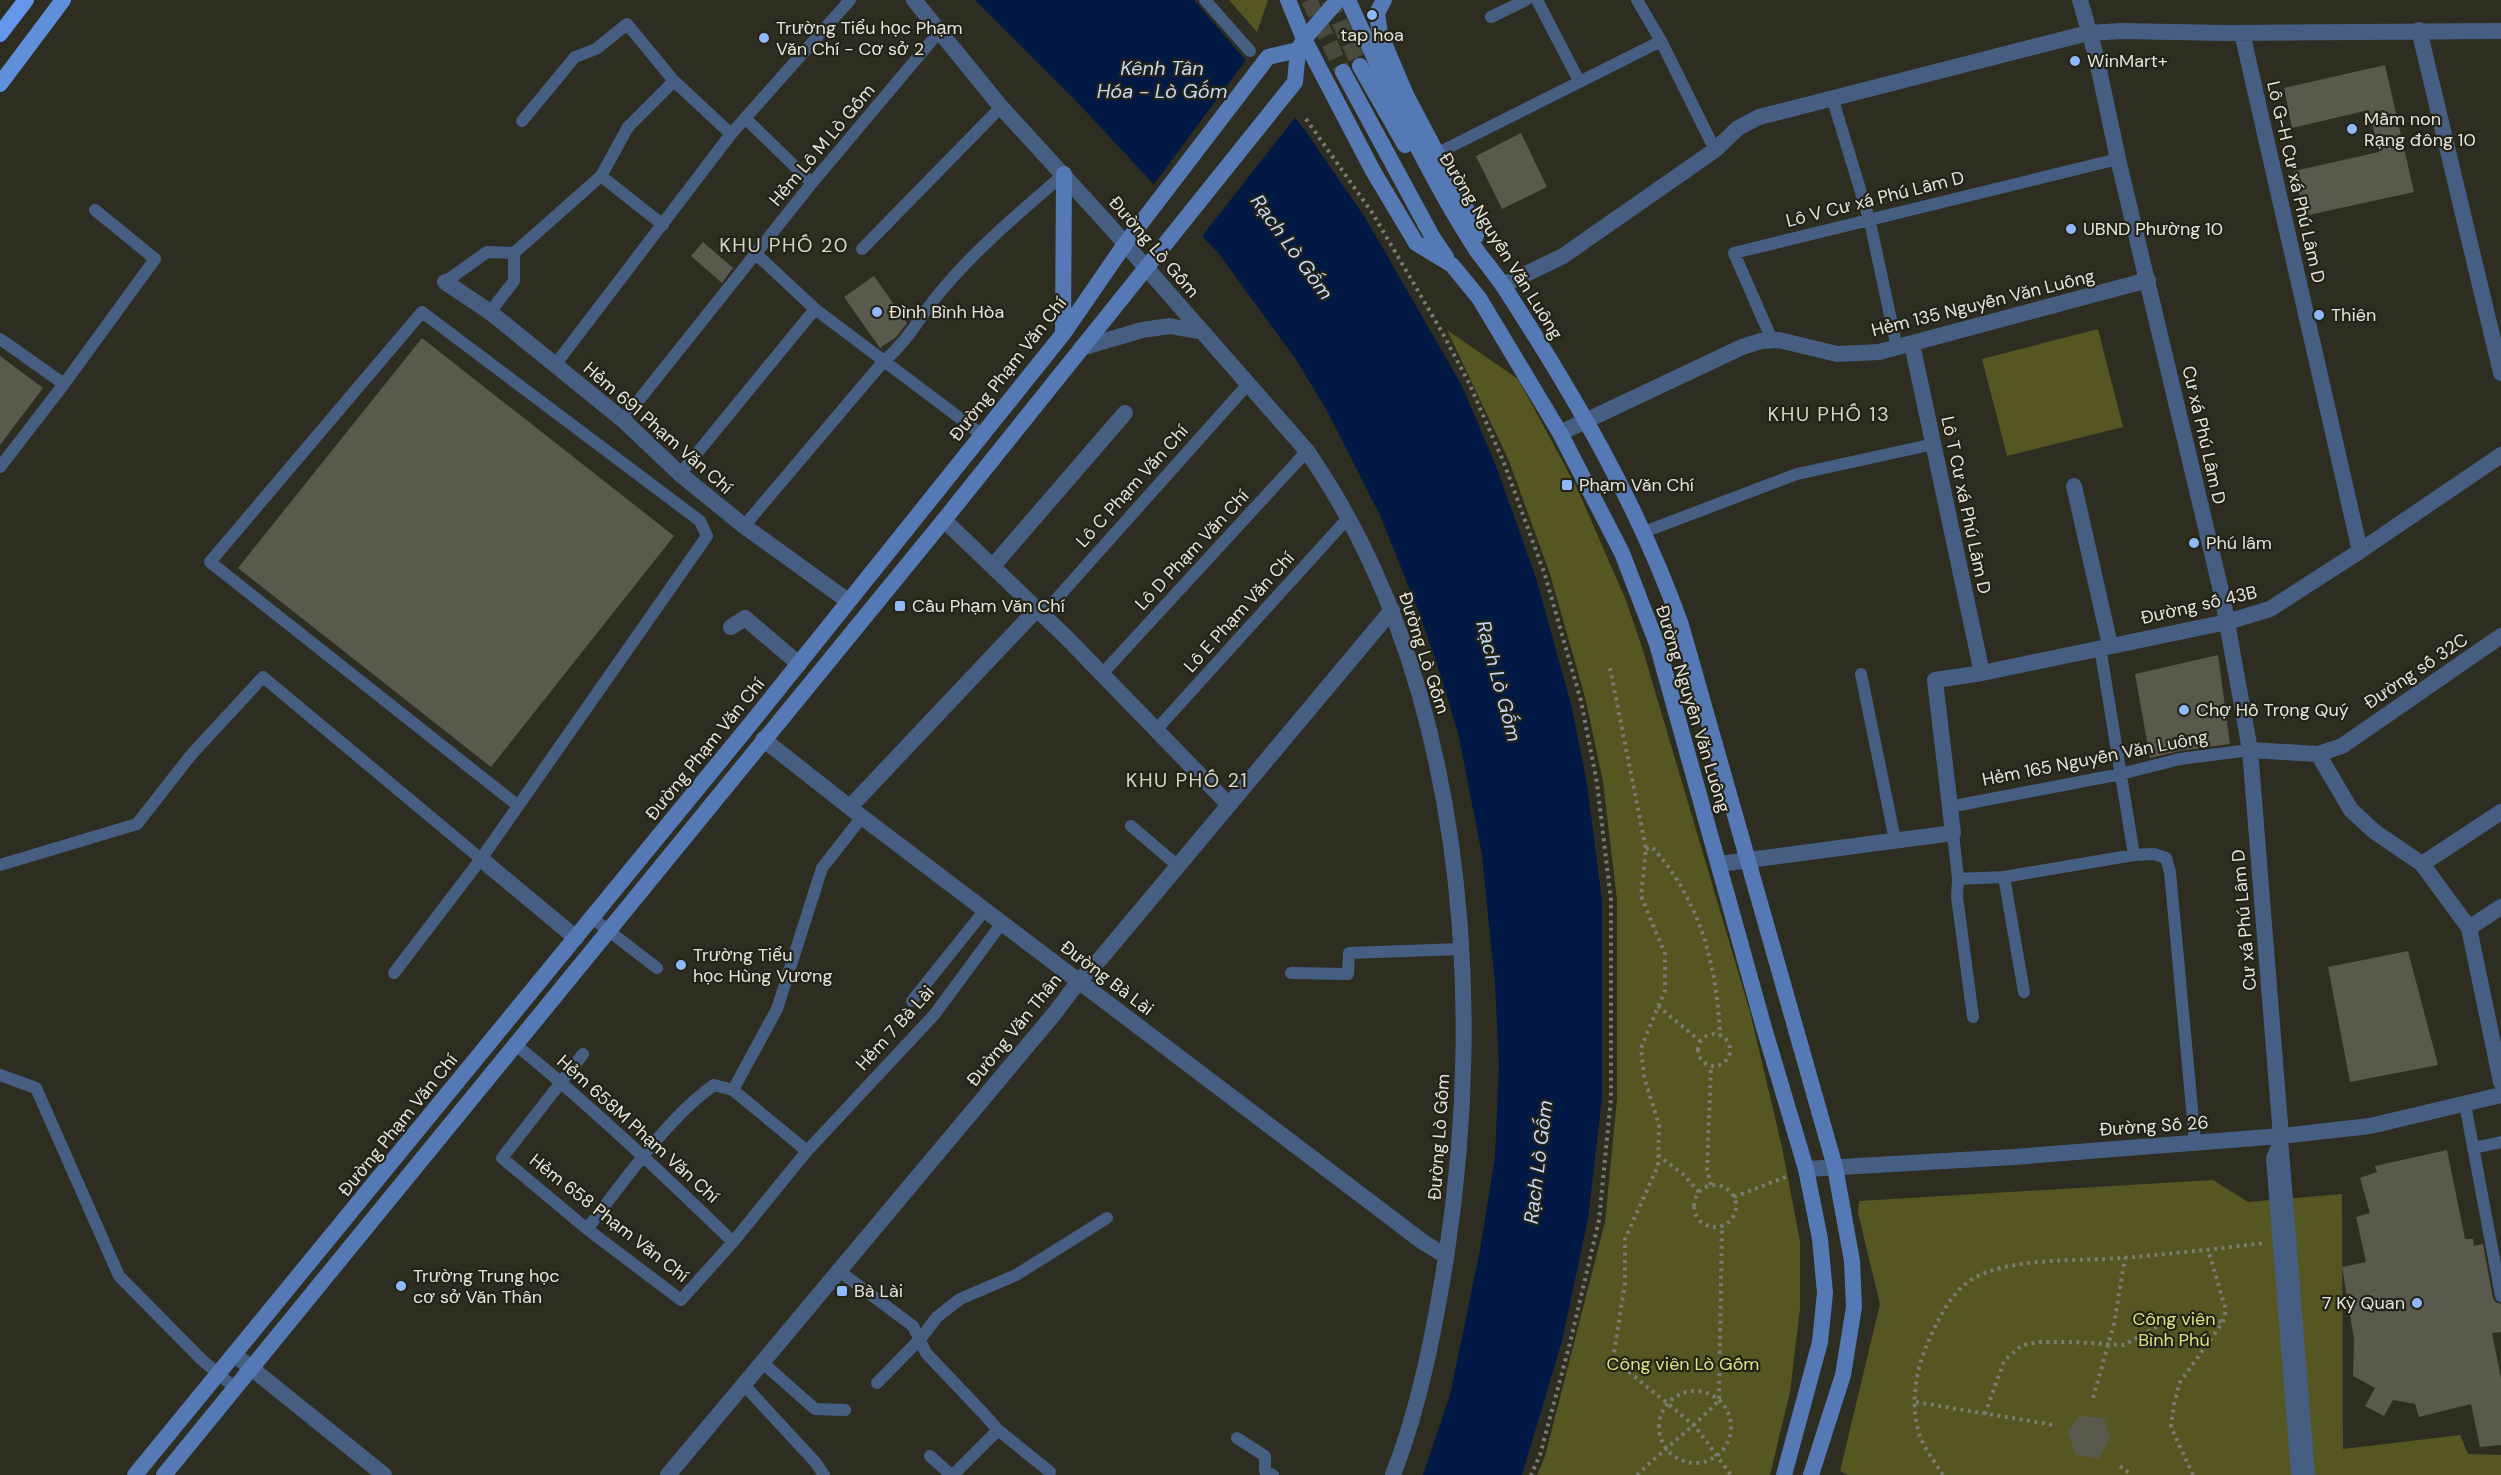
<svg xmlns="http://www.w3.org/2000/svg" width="2501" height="1475" font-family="'DM Sans',sans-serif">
<rect width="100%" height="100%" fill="#2d2d21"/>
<path fill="#555622" d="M1229 0H1268L1257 32Z
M2098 329 2123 427 2007 456 1982 359Z
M1447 330 1518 379 1577 488 1625 598 1641 644 1750 1012 1782 1147 1800 1241V1309L1790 1392 1770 1475H1537L1545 1456 1605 1222 1617 1099V900L1603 782 1586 701 1550 574 1509 461Z
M2213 1180 2248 1202 2342 1194 2343 1449 2460 1435 2468 1454 2501 1455V1475H1848L1840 1471 1880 1304 1858 1213 1859 1201Z"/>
<path fill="#011944" d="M975 0H1194L1302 126 1366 219 1462 386 1496 466 1536 578 1571 704 1587 784 1602 901V1097L1588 1219 1562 1341 1522 1475H1423L1450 1395 1480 1250 1495 1157 1499 1065 1495 983 1482 855 1459 737 1440 673 1420 615 1380 515 1325 407 1295 358 1219 254 1077 102Z"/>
<path fill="#2d2d21" d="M1248 57 1297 115 1200 239 1152 187Z"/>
<path fill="#595a4d" d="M2385 65 2414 192 2304 216 2294 171 2379 152 2369 110 2292 128 2284 88Z
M1521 133 1547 187 1502 209 1476 156Z
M703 242 733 268 722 283 691 256Z
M874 276 907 323 896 337 880 348 844 297Z
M422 338 674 536 491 767 238 568Z
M0 356 43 388 0 445Z
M2218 655 2230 744 2179 751 2150 758 2135 674Z
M2408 951 2438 1065 2350 1082 2328 967Z
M2447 1150 2465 1239H2473L2474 1246 2483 1244 2493 1298 2495 1302 2501 1304V1332L2492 1333 2501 1378V1445L2480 1447 2471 1404 2419 1417 2415 1404 2393 1400 2384 1416 2365 1406 2375 1388 2353 1376 2354 1339 2342 1267 2366 1262 2356 1217 2370 1213 2360 1178 2377 1172 2375 1166Z
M2080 1416 2104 1418 2110 1439 2099 1458 2076 1455 2067 1432Z"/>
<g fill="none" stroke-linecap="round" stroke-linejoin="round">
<path stroke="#49493d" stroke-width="16" stroke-dasharray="16 8" stroke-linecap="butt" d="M1309 0 1343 72
M1329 0 1360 66"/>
<path stroke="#7b7b71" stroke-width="4" stroke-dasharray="3 4.5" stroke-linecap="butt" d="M1306 119 1373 214 1442 332 1469 383 1504 463 1545 575 1581 701 1597 783 1611 900V1098L1599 1220 1570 1343 1540 1455 1531 1475
M1610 668 1646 849 1641 896 1665 954V990L1641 1048 1644 1077 1659 1125 1658 1166 1625 1239V1283L1613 1359 1695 1426 1731 1475
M1646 849 1652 847C1700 900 1717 965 1720 1035
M1658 1006 1700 1041
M1698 1050a16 16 0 1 1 32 0a16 16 0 1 1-32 0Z
M1658 1155 1684 1175 1699 1192
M1711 1185 1707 1170 1711 1066
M1694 1206a21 21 0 1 1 42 0a21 21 0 1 1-42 0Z
M1734 1197 1788 1176
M1659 1427a36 36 0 1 1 72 0a36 36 0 1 1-72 0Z
M2093 1398 2114 1324 2125 1258
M1916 1402 2054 1425
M1985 1414 2004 1361 2022 1345 2040 1342H2070L2124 1345 2167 1321 2190 1315 2223 1322
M2120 1466 2132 1475
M1637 1475C1664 1449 1694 1427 1719 1400L1722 1225
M1943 1475C1935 1462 1925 1450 1920 1436 1910 1410 1915 1372 1926 1347 1936 1324 1949 1294 1971 1280 2006 1257 2081 1261 2123 1258 2169 1254 2216 1249 2263 1243
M2193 1475 2171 1427 2174 1404 2180 1382 2223 1322 2226 1310 2208 1250"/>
<path stroke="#475e83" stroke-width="12" d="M1205 0 1250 51
M1537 0 1579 81
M1491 17 1526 0
M1661 41 1715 150
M1832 97 1870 222 1897 348
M746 119 812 183
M522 121 575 57 596 49 627 24 674 81
M1438 153 1661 41 1637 0
M601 176 663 225
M862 249 1001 107
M756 254 815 309 981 434
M445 282 487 252 514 253
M490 312 514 281V253L601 176 628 127 674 81 731 134
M0 339 64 384
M1772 340 1734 253 2118 159
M555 365 731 134 850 0
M623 420 812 183 939 32
M0 467 64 384 155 259 95 210
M680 474 815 309
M744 526 883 362C909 340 920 316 941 291 978 247 1020 212 1064 174
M1644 532 1797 474 1934 444
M1043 614 1249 383
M2100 647 2134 855
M1102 674 1307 451
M1861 674 1895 840
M1156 730 1348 518
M1949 807 2121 774 2180 759 2250 750
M1131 826 1178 866
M1953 833 1958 879 2004 877 2134 855 2154 854 2166 858 2170 872 2195 1141
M0 865 137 824 191 755 263 677 481 859
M2004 877 2024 992
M1958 879 1957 897 1973 1017
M592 918 657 968
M394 973 481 859 707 536 700 521 422 312 210 562 517 805
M1291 973 1348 974 1349 953 1460 949
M912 1001 985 910
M516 1045C592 1107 663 1174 733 1242
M583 1054 502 1158 587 1229 681 1300 733 1242 807 1151 934 1015 1002 923
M0 1075 36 1088 119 1276 202 1360 235 1388
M733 1090 777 1009 822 868 862 817
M2465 1104 2501 1296
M2281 1136 2272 1158 2297 1475
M2282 1138 2309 1475
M2473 1148 2501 1142
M587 1229C622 1184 668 1117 714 1085L733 1090 807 1151
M839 1271 913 1326 926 1353 983 1413 998 1430 1050 1472
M764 1364 815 1409 845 1410
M877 1383 921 1338 937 1317 960 1299 1016 1275 1107 1218
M744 1385 816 1463 824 1475
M1237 1438 1265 1456V1471L1273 1475
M930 1456 951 1475
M953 1475 998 1430"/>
<path stroke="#475e83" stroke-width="16" d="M2080 0 2096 56 2118 159 2222 595 2250 750 2281 1136
M2419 30 2501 373
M2242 33 2360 551
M445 282 490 312 623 420 680 474 744 526 848 601
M1503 285 1563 256 1715 150 1738 128 1759 117 2088 33 2122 31 2227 33 2501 31
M1912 344 1982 673
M1560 433 1742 347 1761 341 1779 340 1837 354 1879 352 2148 280
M2074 486 2110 645
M944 520 1066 637 1229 805
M993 566 1125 413
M731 627 745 618 799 664
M763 739 862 817 1423 1242 1446 1256
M2250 750 2318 754 2342 746 2501 636
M2318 754 2351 810 2375 832 2422 864 2469 928 2501 1082
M850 807 1037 609
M481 859 576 938
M1719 864 1953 833 1935 680 1982 673 2227 622 2270 609 2360 551 2501 455
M2422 864 2501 812
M2469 928 2501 907
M235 1355 384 1475"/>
<path stroke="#475e83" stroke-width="16" d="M914 0 1001 107 1106 222 1307 451C1463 677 1487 993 1446 1258 1434 1332 1420 1405 1393 1475
M1081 348 1142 330 1170 326 1203 332
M1806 1169 2014 1157 2281 1136 2370 1126 2501 1095
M668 1475 1054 1014 1079 981 1101 958 1392 610"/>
<path stroke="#5579b4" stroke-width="16" d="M1288 0 1304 39 1373 171 1416 243 1452 265 1479 298 1560 433 1622 553 1657 644 1764 1028 1806 1169 1820 1239 1825 1293 1820 1342 1784 1475
M1348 0C1387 86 1426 172 1477 251 1486 263 1496 275 1504 287 1574 395 1638 504 1681 625L1835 1167 1852 1261 1854 1307 1843 1375 1811 1475
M1384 0 1377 13 1380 34 1406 95 1474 224 1476 236
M1360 66 1405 145
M1343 72 1433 238 1446 257
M1063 334 1064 174
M135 1475 748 727 1063 334 1125 244 1268 57 1298 50
M164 1475 944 520 1295 82 1298 50 1304 39 1338 0"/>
<path stroke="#5f8eda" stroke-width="16" d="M0 84 63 0"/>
<path stroke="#6497eb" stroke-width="16" d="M0 34 26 0"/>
</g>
<g fill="#8fb8fd" stroke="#232318" stroke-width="2">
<circle cx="1372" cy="15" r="6"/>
<circle cx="764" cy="38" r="6"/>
<circle cx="2075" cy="61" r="6"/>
<circle cx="2352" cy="129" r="6"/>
<circle cx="2071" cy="229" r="6"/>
<circle cx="877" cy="312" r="6"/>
<circle cx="2319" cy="315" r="6"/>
<rect x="1561" y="479" width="12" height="12" rx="3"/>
<circle cx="2194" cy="543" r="6"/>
<rect x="894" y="600" width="12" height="12" rx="3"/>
<circle cx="2184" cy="710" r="6"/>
<circle cx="681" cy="965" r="6"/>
<circle cx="401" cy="1286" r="6"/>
<rect x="836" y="1285" width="12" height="12" rx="3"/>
<circle cx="2417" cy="1303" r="6"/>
</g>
<g text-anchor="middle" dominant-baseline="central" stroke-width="4.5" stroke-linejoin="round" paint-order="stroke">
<g font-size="18" fill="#e5e5de" stroke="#232318" text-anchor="start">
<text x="776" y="28">Trường Tiểu học Phạm<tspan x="776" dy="21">Văn Chí - Cơ sở 2</tspan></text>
<text x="1372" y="35" text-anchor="middle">tap hoa</text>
<text x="2087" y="61">WinMart+</text>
<text x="2364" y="119">Mầm non<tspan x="2364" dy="21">Rạng đông 10</tspan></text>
<text x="2083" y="229">UBND Phường 10</text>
<text x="889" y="312">Đình Bình Hòa</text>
<text x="2331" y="315">Thiên</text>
<text x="1579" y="485">Phạm Văn Chí</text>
<text x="2206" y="543">Phú lâm</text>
<text x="912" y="606">Cầu Phạm Văn Chí</text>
<text x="2196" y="710">Chợ Hồ Trọng Quý</text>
<text x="693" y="955">Trường Tiểu<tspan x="693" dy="21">học Hùng Vương</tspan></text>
<text x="413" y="1276">Trường Trung học<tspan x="413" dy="21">cơ sở Văn Thân</tspan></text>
<text x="854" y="1291">Bà Lài</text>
<text x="2405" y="1303" text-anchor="end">7 Kỳ Quan</text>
</g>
<g font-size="18" fill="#e5e5de" stroke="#232318">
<text transform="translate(822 145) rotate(-50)">Hẻm Lô M Lò Gốm</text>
<text transform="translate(2296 182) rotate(77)">Lô G-H Cư xá Phú Lâm D</text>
<text transform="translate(1875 199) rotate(-14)">Lô V Cư xá Phú Lâm D</text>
<text transform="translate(1501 246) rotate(58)">Đường Nguyễn Văn Luông</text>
<text transform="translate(1154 247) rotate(49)">Đường Lò Gốm</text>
<text transform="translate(1983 303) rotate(-14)">Hẻm 135 Nguyễn Văn Luông</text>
<text transform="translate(1008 369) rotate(-52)">Đường Phạm Văn Chí</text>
<text transform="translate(658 428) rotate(41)">Hẻm 691 Phạm Văn Chí</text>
<text transform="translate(2204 435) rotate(77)">Cư xá Phú Lâm D</text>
<text transform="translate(1132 486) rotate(-48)">Lô C Phạm Văn Chí</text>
<text transform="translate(1966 505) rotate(78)">Lô T Cư xá Phú Lâm D</text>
<text transform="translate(1192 550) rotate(-47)">Lô D Phạm Văn Chí</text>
<text transform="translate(2199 605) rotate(-13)">Đường số 43B</text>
<text transform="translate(1239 612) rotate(-48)">Lô E Phạm Văn Chí</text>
<text transform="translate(1424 653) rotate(72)">Đường Lò Gốm</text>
<text transform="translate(2416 671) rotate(-34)">Đường số 32C</text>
<text transform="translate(1693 709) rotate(73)">Đường Nguyễn Văn Luông</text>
<text transform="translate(705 749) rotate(-51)">Đường Phạm Văn Chí</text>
<text transform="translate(2095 758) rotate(-11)">Hẻm 165 Nguyễn Văn Luông</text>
<text transform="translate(2244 920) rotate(-95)">Cư xá Phú Lâm D</text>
<text transform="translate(1107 978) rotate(37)">Đường Bà Lài</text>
<text transform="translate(895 1028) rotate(-48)">Hẻm 7 Bà Lài</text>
<text transform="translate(1014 1030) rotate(-51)">Đường Văn Thân</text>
<text transform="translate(398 1125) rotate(-51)">Đường Phạm Văn Chí</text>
<text transform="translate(2154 1126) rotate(-4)">Đường Số 26</text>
<text transform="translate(638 1129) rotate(42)">Hẻm 658M Phạm Văn Chí</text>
<text transform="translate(1439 1137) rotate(-86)">Đường Lò Gốm</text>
<text transform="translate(609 1218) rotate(38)">Hẻm 658 Phạm Văn Chí</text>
</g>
<g font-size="18" fill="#dfe081" stroke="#232318">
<text x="2174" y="1319">Công viên<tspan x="2174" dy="21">Bình Phú</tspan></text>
<text x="1683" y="1364">Công viên Lò Gốm</text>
</g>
<g font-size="20" font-style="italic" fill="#c4d7f6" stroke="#232318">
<text x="1162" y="68">Kênh Tân<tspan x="1162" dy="23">Hóa - Lò Gốm</tspan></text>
<text transform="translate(1292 247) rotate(54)">Rạch Lò Gốm</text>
<text transform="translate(1499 681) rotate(75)">Rạch Lò Gốm</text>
<text transform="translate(1538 1162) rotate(-83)">Rạch Lò Gốm</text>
</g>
<g font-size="20" letter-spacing="1.5" fill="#d4d5c5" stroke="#232318">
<text x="784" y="245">KHU PHỐ 20</text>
<text x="1829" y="414">KHU PHỐ 13</text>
<text x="1187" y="780">KHU PHỐ 21</text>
</g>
</g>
</svg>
